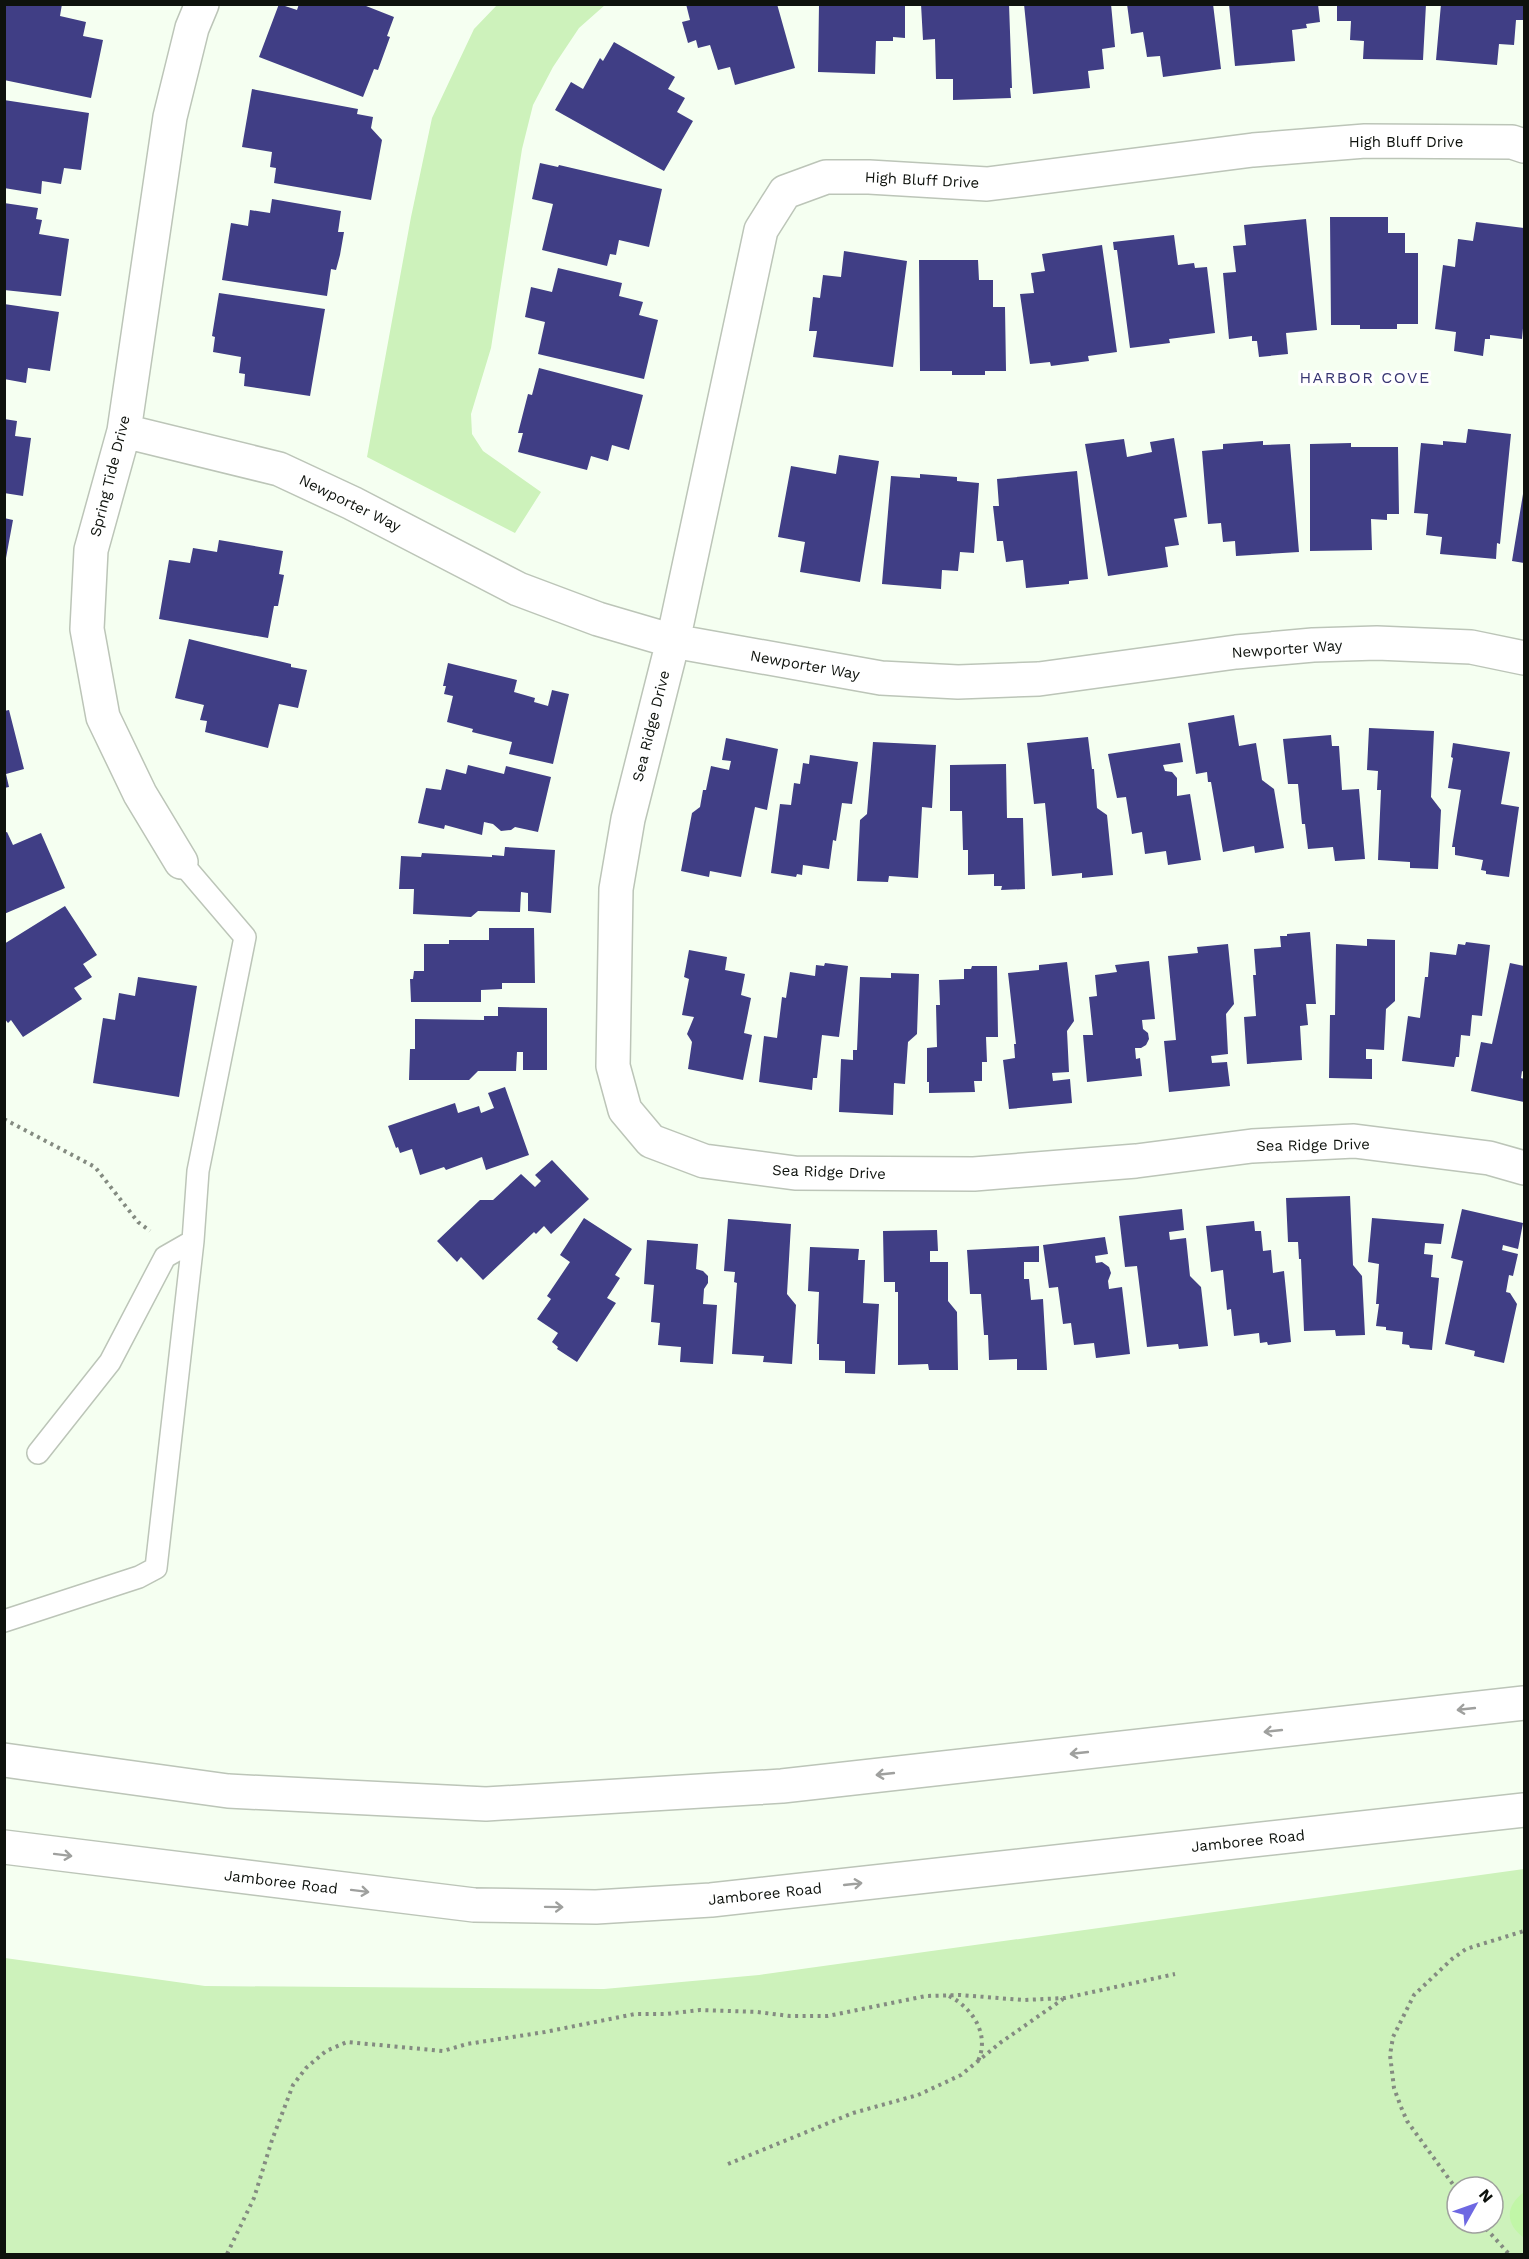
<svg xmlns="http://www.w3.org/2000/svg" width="1529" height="2259" font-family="'Work Sans',sans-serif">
<rect width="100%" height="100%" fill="#f5fff1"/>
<path fill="#cdf2bb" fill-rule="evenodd" d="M497 5H605L579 28 553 67 533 105 522 149 491 348 471 414 472 434 483 451 541 492 515 533 367 457 411 217 432 118 474 29Z
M1524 1869V2254H5V1958L205 1986 604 1989 759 1975ZM1457 2187H1493V2223H1457Z"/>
<path fill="#c1f6a7" d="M1524 2192V2238C1505 2224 1505 2206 1524 2192Z"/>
<path fill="#403e85" d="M4 4H62L60 16 86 22 83 36 103 40 91 98 4 80Z
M279 4 297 10 299 4 328 6 329 4H361L394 17 387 36 390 37 378 70 374 69 363 97 259 57Z
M686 4H777L795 68 735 85 730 67 718 70 710 45 698 48 696 40 688 43 682 22 690 20Z
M819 4H905V38L893 37V41H876L875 74 818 72Z
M921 4H1009L1012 88H1010L1011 98 953 100V79H936L935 39 923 40Z
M1024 4H1111L1115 47 1102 49 1104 69 1088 71 1090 88 1033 94Z
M1127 4H1213L1221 69 1163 77 1160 56 1147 57 1143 32 1131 34Z
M1229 4H1318L1320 22 1306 24 1307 28 1292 30 1295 61 1235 66Z
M1337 4H1426L1423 60 1363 59 1364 41 1350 40 1351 21H1337Z
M1441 4H1524V20H1516L1514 45 1499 44 1497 65 1436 60Z
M614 42 675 77 668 89 685 98 677 112 693 121 664 171 555 110 571 82 583 89 600 58 603 61Z
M252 89 358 109 357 114 373 117 371 128 382 140 371 200 274 183 276 168 270 167 272 152 242 147Z
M4 100 89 113 81 170 64 168 61 184 42 181 41 194 4 188Z
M540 163 558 167 559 165 662 189 649 247 619 240 616 255 610 254 607 266 542 250 553 204 532 199Z
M272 199 341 211 338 232H344L340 255 336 270 331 269 327 296 222 280 231 223 248 226 250 210 270 213Z
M4 203 38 208 36 219 42 220 39 234 69 239 61 296 4 290Z
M1330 217H1388V233H1405V253H1418V324H1397V329H1360V325H1331Z
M1306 219 1317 330 1286 333 1288 354 1259 357 1257 341H1252V336L1229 339 1223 273 1236 272 1233 246 1246 245 1244 225Z
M1476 222 1524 228V317L1522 339 1490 335V339H1485L1483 356 1454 351 1456 332 1435 329 1443 265 1455 267 1458 239 1473 241Z
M1174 235 1178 265 1194 263 1195 268 1207 267 1215 333 1169 339 1170 343 1130 348 1117 250H1114L1113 242Z
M1102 245 1117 352 1088 356 1089 361 1051 366 1050 362 1030 364 1020 294 1034 293 1031 273 1045 271 1042 254Z
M844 251 907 261 893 367 813 357 817 331H809L813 297 820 298 823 275 841 277Z
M919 260H978L979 280H993V307H1005L1006 371H985V375H952V371H920Z
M558 268 622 283 619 296 643 302 639 315 658 320 644 379 538 354 545 322 525 317 531 287 552 292Z
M219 293 325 309 310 396 244 386 245 374 239 373 241 357 213 352 215 337 212 336Z
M4 304 59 312 50 371 28 368 26 383 4 379Z
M539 368 643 395 629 450 612 445 608 461 591 456 587 470 518 452 523 433H518L528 394 532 395Z
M4 419 17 421 15 436 31 438 23 496 4 493Z
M1468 429 1511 434 1500 544 1497 543 1496 559 1440 554 1442 537 1426 535 1428 514 1414 513 1421 443 1443 445V441L1466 443Z
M1174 438 1187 517 1174 519 1179 545 1165 547 1168 567 1108 576 1085 444 1124 439 1127 457 1152 452 1150 442Z
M1263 441V445L1290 444 1299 552 1236 556 1235 541 1223 542 1221 523 1208 524 1202 451 1223 449V444Z
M1351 443V447H1398L1399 514H1387V520L1371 519 1372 550 1310 551V444Z
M839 455 879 461 860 582 800 572 805 542 778 537 791 466 836 474Z
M1077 471 1088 579 1069 581V584L1026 588 1023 560 1006 562 1003 541H997L993 506H999L997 479Z
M920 474 957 477V481L979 483 974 553 960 552 958 571 942 570 941 589 882 584 891 476 920 478Z
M1523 494H1524V563L1512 561Z
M4 518 13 520 6 558H4Z
M219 540 283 551 279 574 284 575 278 606H274L268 638 159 619 169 560 190 563 193 548 217 552Z
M189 639 291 664V667L307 670 298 708 279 704 268 748 205 732 207 721 200 720 204 705 175 698Z
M448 663 517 680 514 692 535 698 534 702 548 706 552 690 569 694 553 764 509 754 512 742 472 732 473 729 447 722 453 696 444 694 446 686H443Z
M9 710 24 769 6 774 9 787 4 788V711Z
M1234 715 1239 746 1256 743 1262 780 1274 789 1284 848 1255 853 1254 846 1223 852 1211 782H1208L1207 772 1196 774 1188 723Z
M1369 728 1434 731 1431 797 1441 810 1438 869 1410 868V862L1378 860 1381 790H1377L1378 771 1367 770Z
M1331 735 1332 746H1339L1342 790 1359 789 1365 859 1335 861 1333 847 1308 849 1305 824H1302L1298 784H1288L1283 739Z
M1088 737 1092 769H1094L1097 808 1107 815 1113 875 1082 878V873L1052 876 1045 803 1034 804 1027 743Z
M726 738 778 749 767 810 755 807 741 877 710 871 709 877 681 871 692 813 700 807 703 790H706L711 766 729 770 731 761 722 760Z
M873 742 936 745 932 808 922 807 918 878 889 876 888 882 857 881 860 820 867 814Z
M1180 743 1183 762 1163 765 1165 771 1172 772 1177 778V796L1190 794 1201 860 1168 865 1166 851 1145 854 1142 832 1132 834 1126 797 1117 798 1108 754Z
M1453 743 1510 752 1501 804 1519 807 1509 877 1486 874V871L1481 870 1483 860 1455 855V847H1452L1461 790 1448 788 1453 758 1451 757Z
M810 755 858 762 852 804 842 803 836 841 833 840 829 869 803 865 802 875 797 874 796 877 771 873 780 804 791 805 794 783 800 784 803 763 809 764Z
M1006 764 1007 818H1023L1025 889 1001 890 1002 886H994V874L968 875V850H963L962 811H950V765Z
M468 765 504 774 506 766 551 777 538 832 515 827 511 830 501 831 493 824 484 822 482 835 445 825 444 829 418 823 426 788 441 790 446 769 466 774Z
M7 832 13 845 41 833 65 888 4 914V833Z
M505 847 555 850 551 913 528 911V893L521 892 520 912 478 911 471 917 413 914 414 889H399L401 856 421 857 422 853 492 857V855L504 856Z
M65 906 97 955 83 964 92 977 74 988 82 999 23 1037 11 1020 8 1023 4 1018V944Z
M489 928H534L535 983H502V989L481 990V1002H411L410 979H413L414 971H424V944H449V940H489Z
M1310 932 1316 1004H1306L1308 1025 1300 1026 1302 1060 1247 1064 1244 1017 1256 1016 1253 975H1256L1254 949 1281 947 1280 936H1287V934Z
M1367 939 1395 940V1001L1386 1009 1384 1050 1366 1049V1059H1372V1079L1329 1078 1330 1015H1335L1336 944 1367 946Z
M1466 942 1490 945 1482 1016 1472 1015 1470 1036 1461 1035 1459 1057H1456L1454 1067 1402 1061 1408 1016 1420 1018 1425 977H1428L1430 952 1456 955 1458 944 1465 945Z
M1228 944 1234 1004 1226 1014 1228 1054 1211 1056 1212 1063 1227 1062 1230 1086 1169 1092 1164 1041 1176 1040 1168 956 1198 953 1197 947Z
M689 950 727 957 725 970 745 974 741 995 751 998 744 1033 752 1035 743 1080 688 1069 692 1042 687 1034 694 1017 682 1015 689 979 684 977Z
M1149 961 1155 1019 1142 1020 1143 1029 1148 1033 1149 1039 1146 1045 1141 1048H1135L1136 1059 1140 1058 1142 1076 1087 1082 1083 1035H1093L1089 997 1097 996 1095 975 1117 972 1115 965Z
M1067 962 1074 1021 1067 1031 1069 1072 1052 1073 1053 1081 1070 1079 1072 1103 1009 1109 1003 1060 1015 1058 1014 1044H1016L1008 973 1039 970V965Z
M825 963 848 966 839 1037 822 1035 817 1078H813L812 1090 759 1082 764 1036 777 1038 782 997 786 998 790 972 815 976 816 965 824 966Z
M1510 963 1524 966V1072L1522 1071 1521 1078 1524 1079V1102L1471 1091 1481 1042 1492 1044Z
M972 966H997L998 1037H986L987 1062H982V1081H974L975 1092 929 1093V1082H927V1048L937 1047 936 1005H940L939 980 964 979V969H971Z
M891 973 919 974 917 1034 908 1042 905 1084 894 1083 893 1115 839 1112 841 1059 853 1060V1050H857L860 977 891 978Z
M138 977 197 986 179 1097 93 1083 103 1018 115 1020 119 993 135 996Z
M498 1007 547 1008V1070H523V1052H517L516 1071H478L469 1080H409L410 1049H415V1019L484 1020V1016H498Z
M505 1087 529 1155 486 1170 482 1157 446 1170 444 1167 420 1175 412 1149 400 1153 398 1147 396 1148 388 1126 455 1103 458 1113 479 1106 481 1113 494 1108 488 1093Z
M552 1160 589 1199 551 1234 544 1226 536 1234 534 1232 483 1280 461 1257 457 1262 437 1241 480 1200H493L521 1174 535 1187 541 1181 535 1175Z
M1350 1196 1353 1265 1362 1276 1365 1335 1336 1336 1335 1330 1304 1331 1301 1259H1299L1298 1242H1288L1286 1198Z
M1182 1209 1184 1230 1169 1232 1170 1240 1186 1238 1190 1276 1201 1287 1208 1346 1179 1349 1178 1344 1147 1347 1137 1266 1125 1267 1119 1216Z
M1462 1209 1523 1223 1518 1249 1503 1245 1502 1250 1518 1254 1513 1276 1509 1275 1506 1292 1510 1293 1517 1304 1504 1363 1474 1356 1475 1351 1445 1344 1463 1261 1451 1258Z
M584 1218 632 1249 615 1275 620 1278 607 1298 616 1303 577 1362 557 1349 558 1347 552 1342 558 1333 537 1319 551 1299 547 1296 570 1262 560 1255Z
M1372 1218 1444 1224 1441 1244 1425 1243 1424 1254 1433 1255 1431 1277 1439 1278 1432 1350 1410 1348 1409 1345 1402 1344 1403 1332 1386 1330V1327L1376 1326 1379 1304H1376L1379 1264 1368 1262Z
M728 1219 791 1224 787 1294 796 1305 792 1364 763 1362 764 1356 732 1354 737 1283 734 1282 735 1272 724 1271Z
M1254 1221 1255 1231H1261L1263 1251 1271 1250 1273 1273 1284 1271 1291 1342 1268 1345 1267 1342 1260 1343 1259 1333 1234 1336 1231 1309 1227 1310 1223 1270 1211 1272 1206 1226Z
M937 1230 938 1251H930V1262H948V1301L957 1312 958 1370H929L928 1364 898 1365V1292H895V1282H884L883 1231Z
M1105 1237 1108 1254 1095 1256 1096 1263 1102 1262 1109 1267 1111 1273 1108 1281 1109 1289 1122 1287 1130 1354 1096 1358 1094 1343 1074 1345 1071 1323 1063 1324 1058 1287 1049 1288 1043 1245Z
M647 1240 698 1244 696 1269 703 1271 708 1276V1283L704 1289 703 1304 717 1305 713 1364 680 1362 681 1347 658 1345 660 1323 651 1322 654 1285 644 1284Z
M1039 1246V1262H1024V1279H1029L1031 1300 1043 1299 1047 1370H1017V1359L989 1360 988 1335H984L981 1294H970L967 1250Z
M810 1247 859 1249 858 1260H865L863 1303 879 1304 875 1374 845 1373V1361L819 1360V1344H817L819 1292 808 1291Z"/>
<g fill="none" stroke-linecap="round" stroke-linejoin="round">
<g stroke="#bcc5b8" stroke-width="24">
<path id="lane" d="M38 1453 110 1362 165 1257 193 1241
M4 1621 139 1577 156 1568 193 1241 198 1171 245 937 181 862"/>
</g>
<g stroke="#bcc5b8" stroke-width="36">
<path id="street" d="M1524 146 1512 142 1365 141 1253 150 987 184 869 177H826L785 192 761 230 673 641 628 819 616 889 613 1066 625 1110 651 1141 704 1161 795 1173 974 1174 1136 1161 1252 1146 1354 1141 1489 1158 1524 1168
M124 431 279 469 352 503 518 589 598 619 673 641 881 678 958 682 1039 679 1236 652 1313 645 1377 643 1471 647 1524 658
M181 862 140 794 103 717 87 629 91 550 124 431 170 117 192 28 202 4"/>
</g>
<g stroke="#bcc5b8" stroke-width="36">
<path id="primary" d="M4 1760 228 1791 486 1804 782 1786 1524 1703
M4 1847 474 1905 596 1907 711 1900 1524 1810"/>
</g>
<path stroke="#848b81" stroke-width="4" stroke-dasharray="3 4.5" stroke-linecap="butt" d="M4 1119 95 1167 138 1222 150 1231
M949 1996C973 2008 990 2035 978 2061
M728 2164 853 2113 918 2095 961 2075 1000 2043 1063 1999
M1457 2190 1407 2121 1401 2107 1394 2088 1390 2055 1393 2037 1414 1995 1452 1959 1466 1949 1524 1931
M1481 2223 1509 2254
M227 2254 254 2198 272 2140 293 2085 306 2068 326 2051 347 2042 443 2051 467 2044 545 2032 635 2014H666L700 2010 757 2012 790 2016H828L926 1996 960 1995 1023 2000 1065 1998 1175 1974"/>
<use href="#lane" stroke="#fff" stroke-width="21"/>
<use href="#street" stroke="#fff" stroke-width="33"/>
<use href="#primary" stroke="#fff" stroke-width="33"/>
</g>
<defs><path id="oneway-shaft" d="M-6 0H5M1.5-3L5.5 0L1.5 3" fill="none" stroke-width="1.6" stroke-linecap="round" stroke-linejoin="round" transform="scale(1.5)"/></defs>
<g stroke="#9fa09e">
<use href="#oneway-shaft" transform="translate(1466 1709) rotate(174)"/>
<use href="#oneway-shaft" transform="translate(1273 1731) rotate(174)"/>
<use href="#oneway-shaft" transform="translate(1079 1753) rotate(174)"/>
<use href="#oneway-shaft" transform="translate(885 1774) rotate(174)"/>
<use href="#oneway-shaft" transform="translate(63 1855) rotate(7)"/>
<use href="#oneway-shaft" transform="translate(853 1884) rotate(-6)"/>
<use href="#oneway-shaft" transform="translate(360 1891) rotate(7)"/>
<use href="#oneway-shaft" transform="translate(554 1907) rotate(1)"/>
</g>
<g text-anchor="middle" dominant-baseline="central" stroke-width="6" stroke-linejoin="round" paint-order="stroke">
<g font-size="15" fill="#0e120d" stroke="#fff">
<text x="1406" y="142">High Bluff Drive</text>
<text transform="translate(922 180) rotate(3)">High Bluff Drive</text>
<text transform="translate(110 476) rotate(-76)">Spring Tide Drive</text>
<text transform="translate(350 503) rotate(26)">Newporter Way</text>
<text transform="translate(1287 649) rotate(-4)">Newporter Way</text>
<text transform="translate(805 665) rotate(10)">Newporter Way</text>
<text transform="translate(651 726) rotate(-76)">Sea Ridge Drive</text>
<text transform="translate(1313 1145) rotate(-1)">Sea Ridge Drive</text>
<text transform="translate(829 1172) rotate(2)">Sea Ridge Drive</text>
<text transform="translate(1248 1841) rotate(-6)">Jamboree Road</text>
<text transform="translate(281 1882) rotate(7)">Jamboree Road</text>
<text transform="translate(765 1894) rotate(-6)">Jamboree Road</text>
</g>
<g font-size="16" letter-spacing="1.5" fill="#383672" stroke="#fff">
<text x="1365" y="377">HARBOR COVE</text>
</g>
</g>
<rect width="1529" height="2259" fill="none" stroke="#0e120d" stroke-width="12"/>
<g transform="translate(1475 2205) rotate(50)"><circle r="28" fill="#ffffff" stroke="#9fa09e" stroke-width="1.5"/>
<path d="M0-4.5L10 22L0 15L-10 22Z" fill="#6e68e2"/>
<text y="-9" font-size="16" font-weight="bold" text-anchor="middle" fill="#0e120d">N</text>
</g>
</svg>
